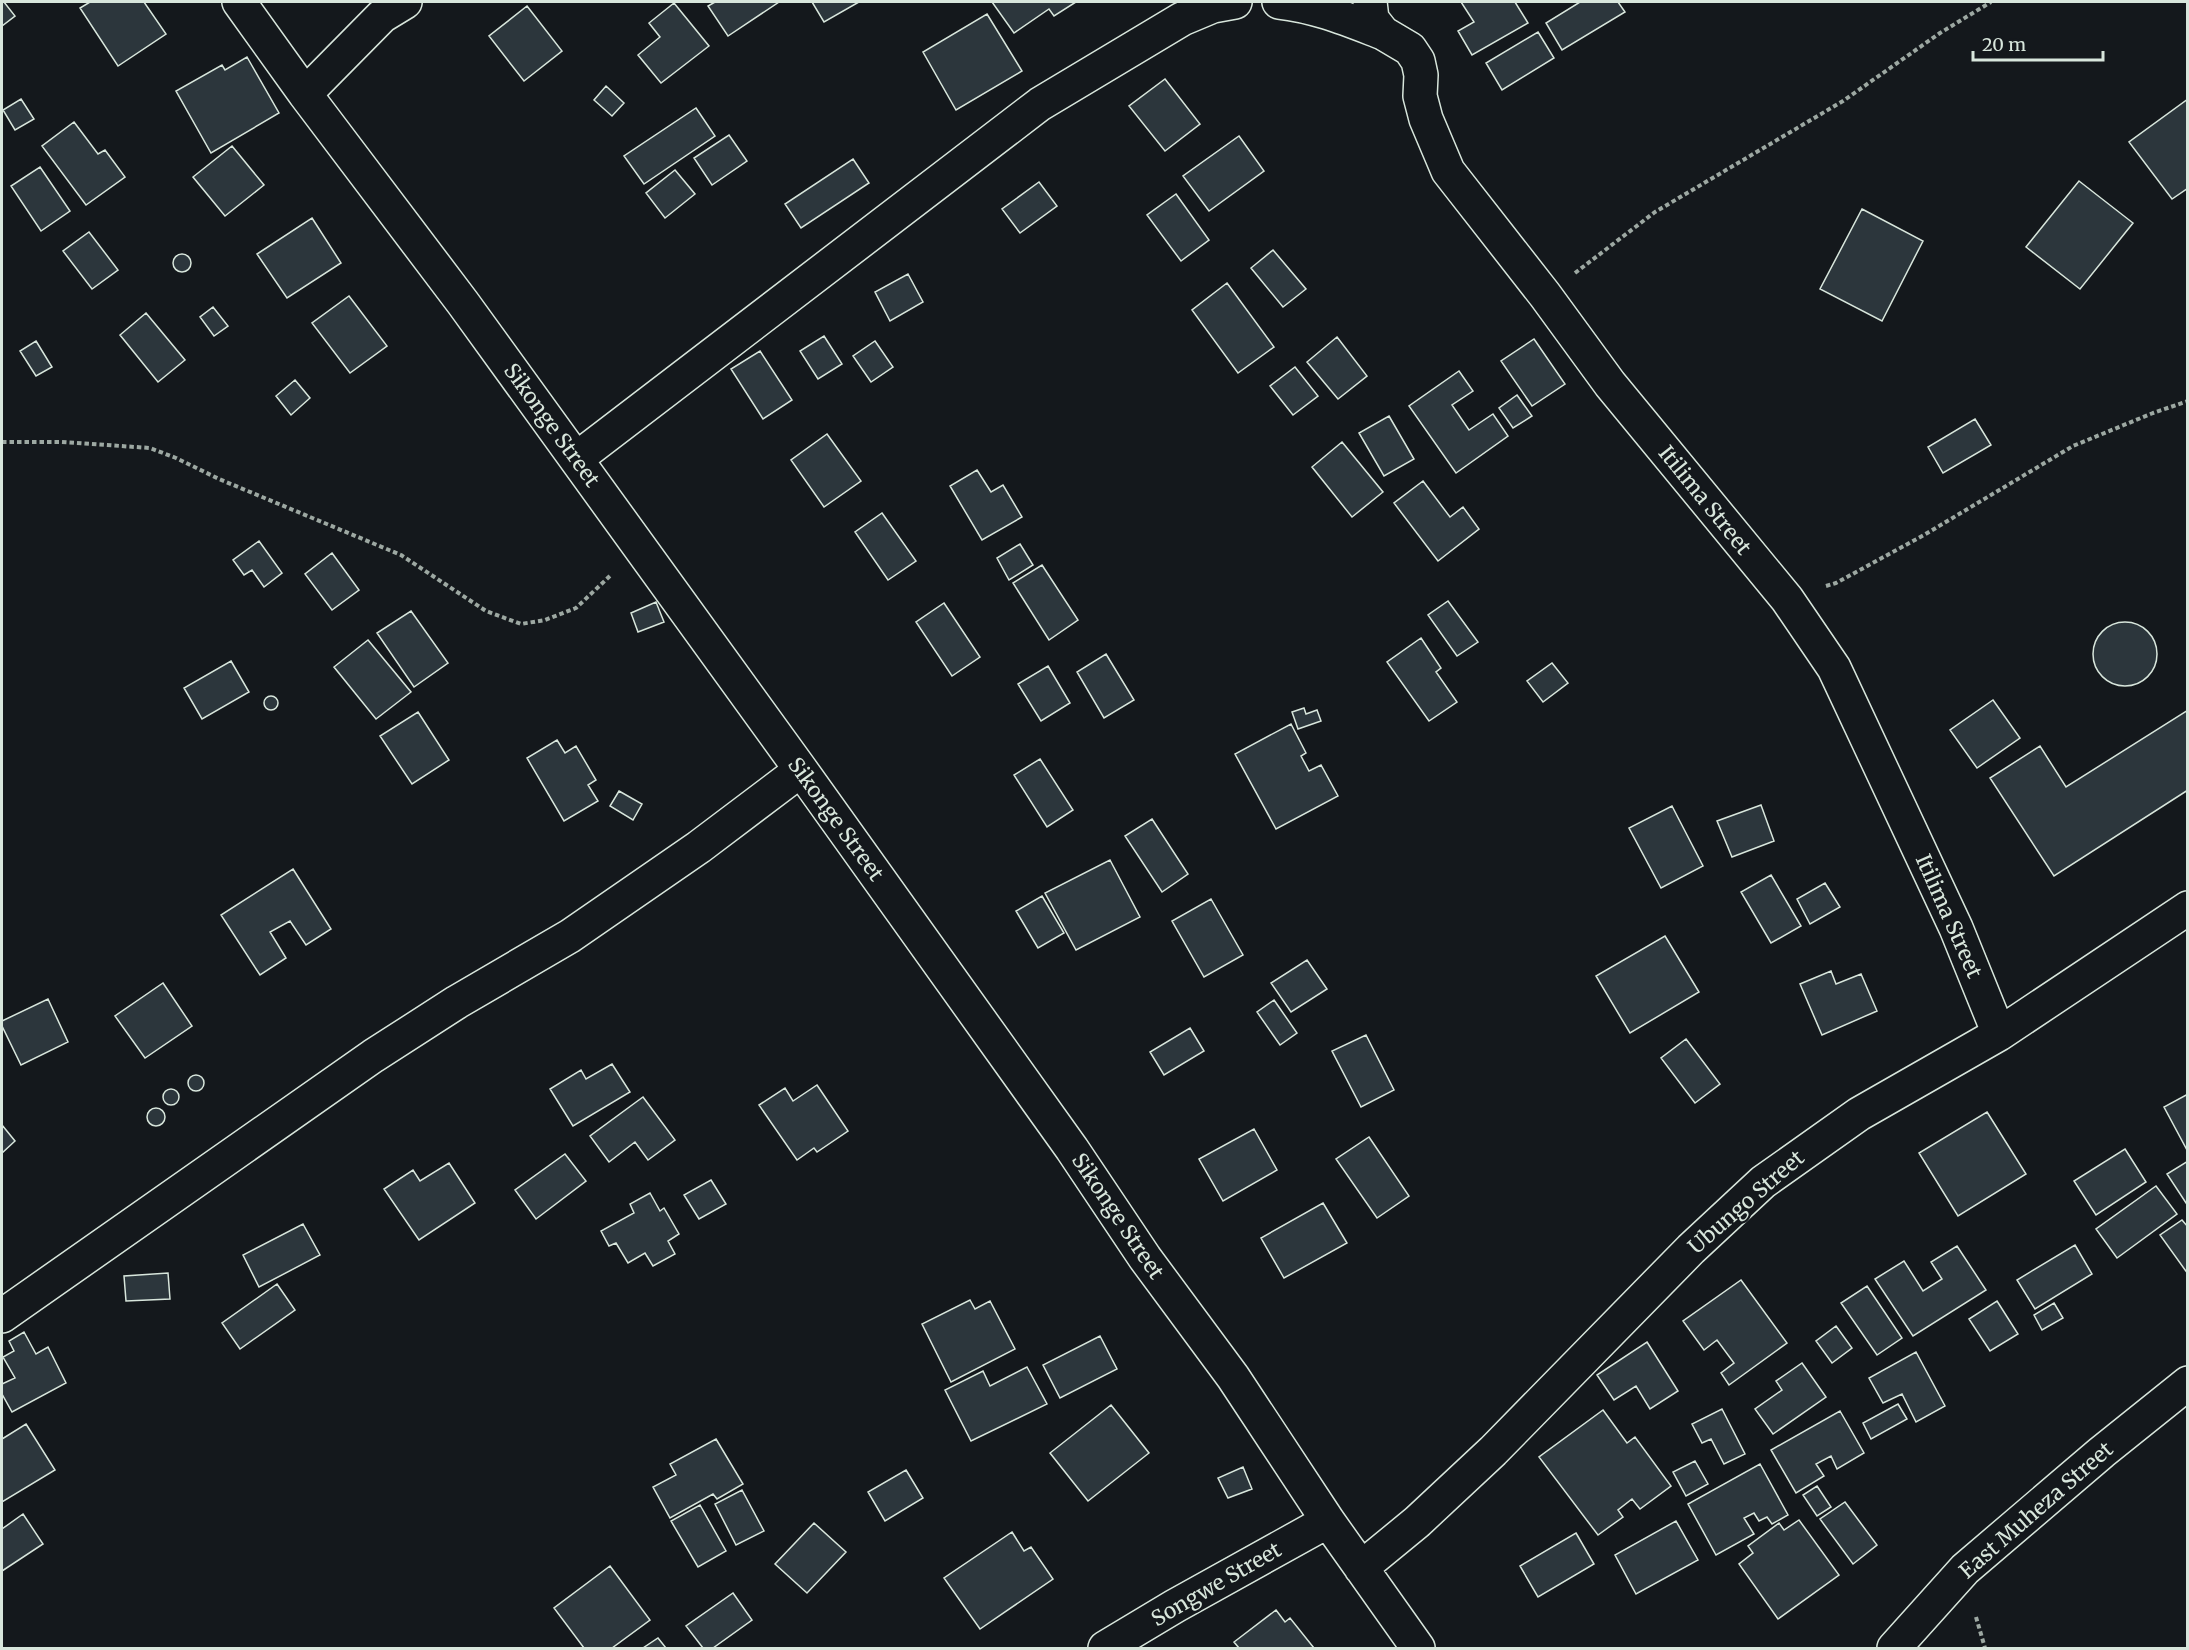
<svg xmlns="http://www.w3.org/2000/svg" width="2189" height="1650" font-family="Merriweather,serif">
<rect width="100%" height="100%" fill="#14181c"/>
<path fill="#2c363c" stroke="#d8e6dc" stroke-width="1.5" d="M2 2H4L15 16 2 26Z
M90 2H144L166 34 118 66 80 8Z
M715 2H779L728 36 708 6Z
M812 2H859L824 22Z
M992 2H1076L1054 16 1049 9 1014 33Z
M1461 2H1515L1528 23 1472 55 1458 31 1474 22Z
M1580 2H1618L1625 12 1562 50 1546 23Z
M674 3 709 46 661 83 638 55 660 37 649 23Z
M527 6 562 51 524 81 489 36Z
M987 14 1022 71 956 110 923 52Z
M1538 32 1554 58 1502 90 1486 63Z
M247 57 279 113 211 153 176 91 222 65 225 70Z
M1165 79 1200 124 1165 151 1129 106Z
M606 86 624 103 612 116 594 100Z
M21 99 34 119 15 130 3 110Z
M2188 99V188L2172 199 2129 142Z
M696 108 715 136 644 184 624 156Z
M74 122 98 154 105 150 125 177 86 205 42 146Z
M729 135 747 161 712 185 694 158Z
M1239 136 1264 171 1209 211 1183 176Z
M232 146 264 185 225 216 193 177Z
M853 159 869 183 801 228 785 204Z
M40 167 70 211 41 231 11 186Z
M675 170 695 194 665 218 646 193Z
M2079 181 2133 223 2080 289 2026 247Z
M1039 182 1057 206 1020 233 1002 209Z
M1176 194 1209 240 1181 261 1147 215Z
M1862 209 1923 241 1882 321 1820 289Z
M312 218 341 263 287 298 257 254Z
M89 232 118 270 92 289 63 251Z
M1273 250 1306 289 1283 307 1251 268Z
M173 263a9 9 0 1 1 18 0a9 9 0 1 1-18 0Z
M908 274 923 302 890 321 875 292Z
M1227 283 1274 347 1238 373 1192 310Z
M349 296 387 346 350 373 312 323Z
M213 307 228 326 214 336 200 317Z
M146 313 185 360 158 382 120 335Z
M824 336 842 364 818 379 800 351Z
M1337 337 1367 376 1338 399 1307 362Z
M1534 339 1565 384 1532 406 1501 361Z
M36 341 52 367 36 376 20 351Z
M875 341 893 367 871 382 853 356Z
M760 351 792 400 763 419 731 369Z
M1295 367 1318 396 1293 415 1270 386Z
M1459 371 1473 391 1452 405 1469 430 1493 414 1508 436 1456 473 1409 406Z
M295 380 310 398 291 415 276 396Z
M1517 395 1532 416 1513 428 1499 408Z
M1389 416 1414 459 1384 476 1359 433Z
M1975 419 1991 445 1943 473 1928 447Z
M827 434 861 481 824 507 791 460Z
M1342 442 1383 492 1352 517 1312 467Z
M977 470 991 492 1003 485 1022 517 982 540 950 486Z
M1423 481 1450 517 1463 507 1479 529 1438 561 1394 503Z
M882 513 916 561 888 580 855 532Z
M259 541 282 573 264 587 252 570 244 575 233 560Z
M1020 544 1033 565 1009 580 997 558Z
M332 553 359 590 332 610 305 574Z
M1042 565 1078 620 1049 640 1013 583Z
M1448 601 1478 642 1457 656 1428 615Z
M656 602 664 622 638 632 631 613Z
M944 603 980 657 952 676 916 622Z
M411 611 448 663 414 687 377 633Z
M2093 654a32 32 0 1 1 64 0a32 32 0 1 1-64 0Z
M1421 638 1441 668 1436 672 1457 702 1429 721 1387 662Z
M368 640 411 692 376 719 334 667Z
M1106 654 1134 700 1104 718 1077 672Z
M231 661 249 692 202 719 184 688Z
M1552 663 1568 683 1543 702 1527 681Z
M1048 666 1070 703 1041 721 1018 684Z
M264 703a7 7 0 1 1 14 0a7 7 0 1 1-14 0Z
M1993 700 2020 738 1977 768 1950 730Z
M1304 708 1306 714 1317 710 1321 721 1298 729 1292 712Z
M2188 710V790L2054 876 1990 778 2040 746 2066 787Z
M418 712 449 760 412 784 380 736Z
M1291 724 1306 753 1301 756 1309 771 1321 765 1338 796 1276 829 1235 754Z
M557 740 565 753 576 746 596 780 588 785 598 801 564 821 527 758Z
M1040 759 1073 810 1047 827 1014 775Z
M619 791 642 804 633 820 610 806Z
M1761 805 1774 841 1732 857 1717 821Z
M1672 806 1703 866 1661 888 1629 828Z
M1152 819 1188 874 1162 892 1125 836Z
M1110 860 1140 917 1076 950 1045 893Z
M293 869 331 929 306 945 290 921 270 932 286 958 260 975 221 915Z
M1771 875 1801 926 1771 943 1741 892Z
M1825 883 1840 907 1810 924 1797 899Z
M1042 896 1064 933 1038 948 1016 911Z
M1211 899 1243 955 1204 977 1172 921Z
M1665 936 1699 992 1630 1033 1596 976Z
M1307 960 1327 989 1291 1012 1271 983Z
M1831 971 1836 984 1861 974 1877 1011 1822 1035 1800 984Z
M163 983 192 1026 145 1058 115 1016Z
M48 999 68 1042 21 1065 2 1026V1021Z
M1274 1000 1297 1033 1280 1045 1257 1012Z
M1190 1028 1204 1051 1164 1075 1150 1052Z
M1366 1035 1394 1090 1361 1107 1332 1051Z
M1686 1039 1720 1084 1695 1103 1661 1058Z
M612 1064 630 1092 573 1126 550 1089 581 1070 586 1079Z
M188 1083a8 8 0 1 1 16 0a8 8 0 1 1-16 0Z
M817 1085 848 1131 817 1152 814 1148 797 1160 759 1105 785 1088 793 1101Z
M163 1097a8 8 0 1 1 16 0a8 8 0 1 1-16 0Z
M2188 1094V1150H2187L2164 1107Z
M643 1097 675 1140 648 1160 635 1142 609 1162 590 1136Z
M147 1117a9 9 0 1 1 18 0a9 9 0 1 1-18 0Z
M1987 1112 2026 1174 1958 1216 1919 1153Z
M2 1125 15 1141 2 1153Z
M1254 1129 1277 1170 1223 1201 1199 1159Z
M1369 1137 1409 1196 1377 1218 1336 1159Z
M2125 1149 2146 1182 2096 1215 2074 1181Z
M565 1154 586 1181 536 1219 515 1190Z
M2188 1161V1206L2167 1174Z
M449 1163 475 1203 419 1240 384 1189 413 1170 420 1181Z
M711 1180 726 1204 699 1219 684 1195Z
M2156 1186 2177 1214 2117 1258 2096 1229Z
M650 1193 660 1211 664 1208 679 1234 668 1241 675 1254 653 1266 645 1253 628 1263 616 1243 609 1246 601 1231 634 1213 630 1204Z
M1323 1203 1347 1243 1284 1278 1261 1238Z
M2182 1220 2188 1227V1274L2160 1235Z
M303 1224 320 1255 259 1287 243 1255Z
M2075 1245 2092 1274 2035 1309 2017 1280Z
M1957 1246 1986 1290 1913 1336 1875 1279 1904 1261 1923 1291 1942 1279 1931 1262Z
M168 1273 170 1299 126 1301 124 1276Z
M1741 1280 1787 1343 1729 1385 1721 1373 1734 1363 1717 1340 1704 1350 1683 1321Z
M277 1284 295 1310 240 1349 222 1323Z
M1867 1286 1902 1338 1877 1355 1841 1303Z
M970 1300 975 1309 990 1301 1015 1349 951 1382 922 1324Z
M1997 1301 2018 1334 1990 1351 1969 1319Z
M2054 1303 2063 1318 2042 1330 2034 1315Z
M1836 1326 1852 1348 1832 1363 1816 1341Z
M24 1332 36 1354 48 1347 66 1383 12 1412 2 1394V1384L15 1378 3 1357 14 1351 9 1341Z
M1100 1336 1117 1369 1060 1398 1043 1365Z
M1647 1342 1678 1391 1650 1409 1636 1386 1614 1400 1597 1375Z
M1916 1352 1945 1406 1916 1422 1902 1394 1883 1403 1869 1378Z
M1802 1363 1826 1397 1773 1434 1755 1409 1782 1390 1776 1381Z
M1027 1367 1047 1404 971 1441 945 1390 983 1371 990 1386Z
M1898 1404 1907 1419 1871 1439 1863 1423Z
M1111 1405 1149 1453 1088 1501 1050 1453Z
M1722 1409 1745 1454 1724 1464 1711 1439 1702 1443 1692 1424Z
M1603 1410 1627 1443 1635 1437 1671 1486 1640 1509 1632 1499 1618 1510 1623 1517 1598 1535 1539 1457Z
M1840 1411 1864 1453 1837 1469 1831 1456 1816 1464 1824 1476 1796 1493 1771 1450Z
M26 1424 55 1470 2 1502V1439Z
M716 1439 743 1484 717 1499 713 1494 670 1518 653 1487 676 1475 670 1464Z
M1695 1461 1708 1484 1686 1496 1673 1472Z
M1760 1464 1788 1515 1772 1524 1767 1517 1759 1521 1754 1513 1744 1518 1754 1534 1716 1555 1688 1504Z
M1243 1467 1252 1489 1228 1498 1218 1478Z
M906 1470 923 1498 885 1521 868 1492Z
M1817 1486 1831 1507 1817 1516 1803 1495Z
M742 1490 764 1531 736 1545 715 1504Z
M1845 1502 1877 1545 1853 1564 1820 1519Z
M700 1505 726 1551 698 1567 671 1521Z
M23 1514 43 1544 2 1571V1529Z
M1799 1520 1839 1575 1778 1619 1739 1564 1753 1553 1748 1546 1779 1523 1784 1530Z
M1676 1521 1698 1560 1636 1594 1615 1555Z
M814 1523 846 1552 807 1593 775 1564Z
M1012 1532 1024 1551 1031 1547 1053 1579 980 1629 944 1578Z
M1576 1533 1594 1564 1538 1597 1520 1566Z
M610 1566 650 1620 612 1648H584L554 1608Z
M733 1593 752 1620 713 1648H703L686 1626Z
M1276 1610 1285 1622 1290 1618 1314 1648H1239L1234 1642Z
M658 1638 666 1648H643Z"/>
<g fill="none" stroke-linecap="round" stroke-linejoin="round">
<g stroke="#d8e6dc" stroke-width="36">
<path id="street" d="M239 2 305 94 463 303 801 770 1072 1149 1145 1258 1233 1377 1328 1521 1418 1648
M1279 2C1316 6 1349 20 1383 33
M1370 2 1372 19 1383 33 1410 49 1418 61 1421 75 1420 96 1426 119 1448 171 1545 295 1610 384 1787 599 1834 668 1956 928 1999 1034
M305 94 382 16 405 2
M576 459 1040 104 1182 19 1213 6 1235 2
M2 1316 373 1056 457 1002 570 936 699 847 801 770
M1361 1568 1417 1522 1493 1451 1691 1249 1763 1182 1859 1114 1999 1034 2188 908
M1105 1648 1175 1606 1328 1521
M1894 1648 1965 1569 2102 1452 2188 1383"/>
</g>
<path stroke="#9da8a2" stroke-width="4" stroke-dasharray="4.5 3" stroke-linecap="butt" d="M1575 273 1655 212 1843 101 1940 33 1991 2
M2 442H62L150 448 176 458 219 479 401 555 486 611 521 624 545 620 576 608 612 574
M1826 586 1836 583 1924 535 2073 446 2153 413 2188 401
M1976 1617 1985 1648"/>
<use href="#street" stroke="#14181c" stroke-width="33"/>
</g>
<g text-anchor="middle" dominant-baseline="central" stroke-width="4.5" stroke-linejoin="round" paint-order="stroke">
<g font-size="21" fill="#d8e6dc" stroke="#14181c">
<text transform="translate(552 425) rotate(54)">Sikonge Street</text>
<text transform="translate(1705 500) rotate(51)">Itilima Street</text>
<text transform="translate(836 819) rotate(54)">Sikonge Street</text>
<text transform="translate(1949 916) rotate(66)">Itilima Street</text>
<text transform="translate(1746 1202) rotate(-41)">Ubungo Street</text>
<text transform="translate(1118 1216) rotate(56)">Sikonge Street</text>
<text transform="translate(2036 1510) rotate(-41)">East Muheza Street</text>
<text transform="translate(1216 1584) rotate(-30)">Songwe Street</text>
</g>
</g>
<rect width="2189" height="1650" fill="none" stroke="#d8e6dc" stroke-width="6"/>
<path d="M1973 51v9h130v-9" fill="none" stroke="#d8e6dc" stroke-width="3"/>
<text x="1982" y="51" font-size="18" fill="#d8e6dc" stroke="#14181c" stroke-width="4.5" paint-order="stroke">20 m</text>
</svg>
